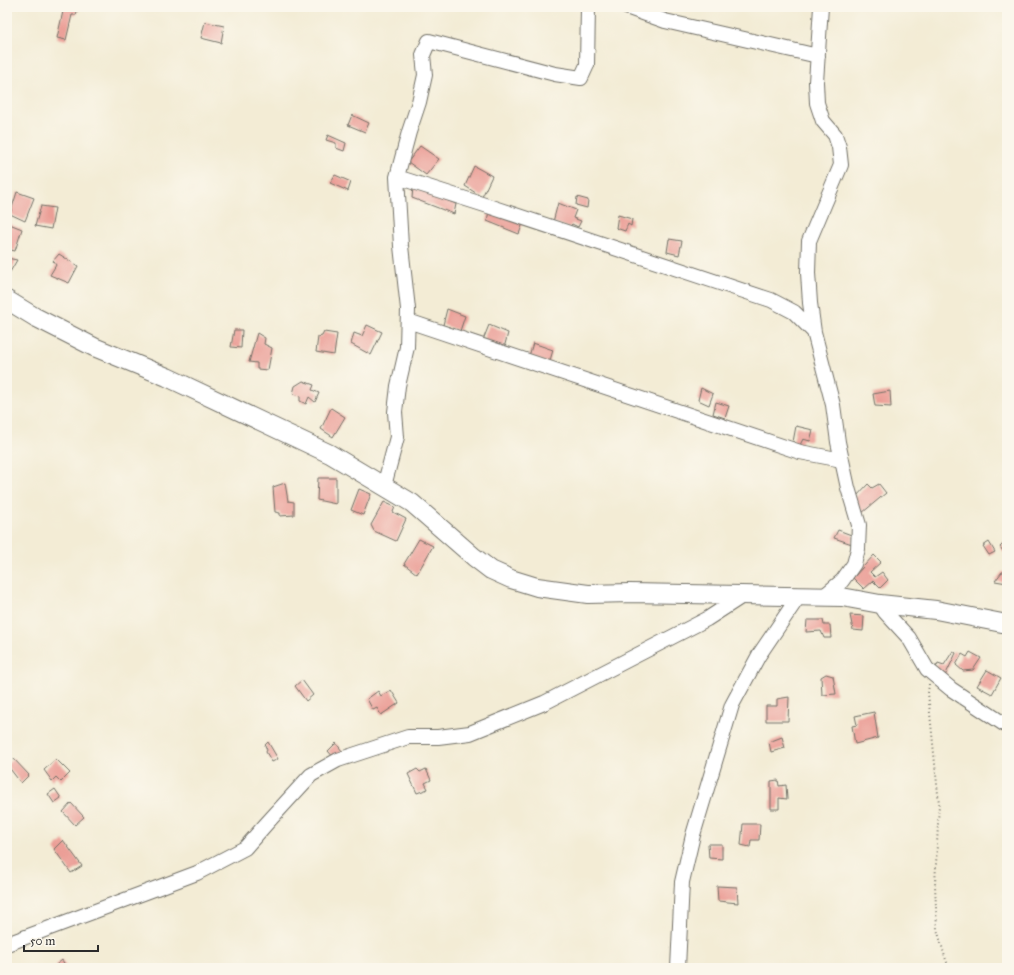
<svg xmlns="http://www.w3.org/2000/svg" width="1014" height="975" font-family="'IM FELL Great Primer',serif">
<rect width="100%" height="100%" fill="#fbf7ec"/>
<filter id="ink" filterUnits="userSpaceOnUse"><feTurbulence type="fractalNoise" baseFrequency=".025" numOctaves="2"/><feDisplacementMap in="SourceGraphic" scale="8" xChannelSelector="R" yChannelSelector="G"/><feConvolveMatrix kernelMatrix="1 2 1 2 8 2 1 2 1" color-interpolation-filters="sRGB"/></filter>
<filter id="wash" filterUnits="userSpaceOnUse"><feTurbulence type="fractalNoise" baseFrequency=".012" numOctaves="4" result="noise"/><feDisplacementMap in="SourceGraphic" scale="16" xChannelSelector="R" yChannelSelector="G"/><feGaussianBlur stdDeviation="0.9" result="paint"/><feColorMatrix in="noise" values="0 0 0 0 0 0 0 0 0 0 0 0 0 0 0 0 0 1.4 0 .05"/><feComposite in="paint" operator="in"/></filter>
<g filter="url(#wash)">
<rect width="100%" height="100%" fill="#f3ecd5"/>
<g id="blocks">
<path fill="#eb9e96" d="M64 7H78L76 15H72L66 40 57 38Z
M205 22 224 26 221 43 201 38Z
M352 115 369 123 365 132 348 125Z
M328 135 346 143 344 151 336 148V143L326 140Z
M420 146 439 159 426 175 408 162Z
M474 166 492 176 482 197 465 186Z
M335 175 351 182 348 191 330 183Z
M413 187 456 204 454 214 412 198Z
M17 192 34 198 25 221 10 214Z
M577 197 588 200 587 208 576 205Z
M558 203 576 210 573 218 581 221 578 227 572 224 569 228 553 222Z
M41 206 55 208 51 229 35 226Z
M489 211 523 223 519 234 487 221Z
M618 215 632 219 631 226 628 224 625 231 616 228Z
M7 223 22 229 15 251 7 249Z
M669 239 682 241 679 255 667 252Z
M59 254 78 266 69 283 50 275 56 265 53 261Z
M7 258 17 260 10 272 7 271Z
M447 309 465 316 460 331 443 325Z
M367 325 382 332 371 355 351 344 354 333 362 336Z
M489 325 508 333 504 348 483 340Z
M234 330H242L241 348 231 347Z
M324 332 337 334 334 355 316 352 318 337 322 336Z
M257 333 265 338 264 344 272 348 268 370 257 369V363L249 362Z
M533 343 553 350 549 364 529 356Z
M303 381 314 385 312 390 319 393 315 402 309 397 306 404 300 401V396L293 394 295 386Z
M701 388 713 394 709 405 698 400Z
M890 391 891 407 875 406 873 394Z
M716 402 729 406 725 418 713 414Z
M331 408 345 417 333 437 321 429Z
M796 426 813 430 810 441 803 439 800 445 793 442Z
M318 478H336V504L317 500Z
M285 483 288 501 294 502V515L280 516V513L275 512 273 487Z
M868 484 872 488 879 484 886 493 862 513 855 498Z
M359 489 371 494 363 515 351 510Z
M384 502 395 507 393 512 406 519 396 541 374 531 371 525Z
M838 530 854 536 852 544 834 538Z
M419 539 433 546 417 574 404 564Z
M1007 540V556L1000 547Z
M989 542 995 552 989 555 983 546Z
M874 555 881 562 870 572 875 577 882 572 888 580 880 588 873 581 864 589 853 578Z
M1002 572H1007V583L995 581Z
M850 615 864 616 863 631 853 630Z
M807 620H823L824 625H830L831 638H824L821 631 806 632Z
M953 651 956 653 945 676 934 671 938 663 944 665Z
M970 652 981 658 973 670 963 671 956 665 962 654 967 657Z
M987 670 1001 678 992 694 977 686Z
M826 674 833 676 836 694 822 695 821 677Z
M302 680 313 695 306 701 295 686Z
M391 690 399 703 381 715 377 708 373 710 367 699 378 691 381 696Z
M789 697 788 721H766V706H777V699Z
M874 712 878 738 855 744 852 726 857 725 855 716Z
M782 737 785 748 771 752 769 742Z
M268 742 278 759 272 762 266 752 267 750 265 745Z
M336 743 342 751 335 759 328 751Z
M13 758 29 775 21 783 7 765Z
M56 759 70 773 61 782 56 777 52 781 44 770Z
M417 769 420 772 426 769 431 780 425 783 428 789 417 793 408 774Z
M778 780 779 786 786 785 787 799 779 798V809H771V781Z
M55 789 61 798 54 803 48 794Z
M71 803 84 817 75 825 63 812Z
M743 824H760L759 840H751L750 847 741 845Z
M63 840 82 866 71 873 54 849Z
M708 844H722V859L709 858Z
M717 886 737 887 738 903 718 901Z
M62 960 67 968H58L56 965Z"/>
</g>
</g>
<g filter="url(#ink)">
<use href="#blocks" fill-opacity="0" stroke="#716f66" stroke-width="1"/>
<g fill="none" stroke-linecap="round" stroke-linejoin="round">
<g stroke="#716f66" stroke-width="16">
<path id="minor" d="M626 7 665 21 818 56
M821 7 816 82 817 103 823 121 835 135 839 147 841 165 809 241 808 273 810 303 814 332 833 405 838 442 848 488 859 525 858 549 854 564 842 581 824 596
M397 177 488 206 771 300 794 312 814 332
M408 321 800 452 842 460
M384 486 397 437 395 412 398 386 407 347 408 309 401 246 397 177 409 132 419 102 425 75 423 55 429 41 555 74 581 78 587 65 588 7
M880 604 885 612 909 638 927 669 951 689 1007 726
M7 944 197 873 245 848 267 823 311 775 338 760 408 737H438L470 733 544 703 707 619 744 595
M678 968 682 882 693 835 732 705 759 655 799 596"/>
</g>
<g stroke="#716f66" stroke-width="20">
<path id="major" d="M7 300 35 317 94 347 167 377 330 454 412 503 474 557 491 570 511 579 537 587 588 594 630 593 842 597 880 604 936 610 1007 624"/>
</g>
<path stroke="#716f66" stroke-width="2" stroke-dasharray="1 3" stroke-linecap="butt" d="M929 684 928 693 939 804 935 885 937 929 945 957 949 968"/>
<use href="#minor" stroke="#fff" stroke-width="14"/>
<use href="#major" stroke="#fff" stroke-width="18"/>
</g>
</g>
<rect width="1014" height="975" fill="none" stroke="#fbf7ec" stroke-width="24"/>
<path d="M24 945v6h74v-6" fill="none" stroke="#2b2b2b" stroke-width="2"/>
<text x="30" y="945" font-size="12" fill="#2b2b2b" stroke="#fbf7ec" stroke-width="3" paint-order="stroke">50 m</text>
</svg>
